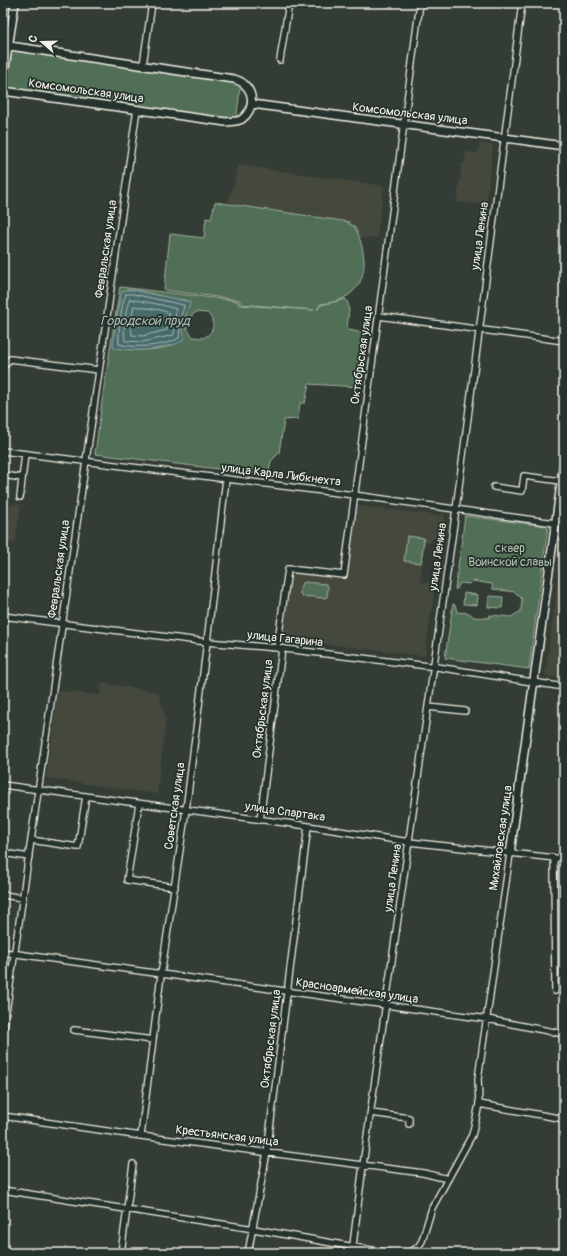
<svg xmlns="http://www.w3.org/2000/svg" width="567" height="1256" font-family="Pangolin,sans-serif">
<rect width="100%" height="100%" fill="#343d35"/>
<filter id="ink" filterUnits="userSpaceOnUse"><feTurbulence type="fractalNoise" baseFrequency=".025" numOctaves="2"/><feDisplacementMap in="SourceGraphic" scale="8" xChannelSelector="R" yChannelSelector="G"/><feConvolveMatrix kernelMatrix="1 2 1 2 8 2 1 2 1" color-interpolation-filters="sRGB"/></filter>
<g filter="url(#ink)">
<path fill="#44483e" d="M558 17 564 18V37L556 36Z
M480 143 493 145 486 205 457 202 462 163H464L466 152 478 153Z
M239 165 384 186 377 238H360L354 226 349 224V222L228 203Z
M11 504 21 505 15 543 5 542Z
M357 506 445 516 441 539H432L431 543H425L420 582 435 584 425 656 283 639 291 572 347 578Z
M559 573 564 574V678L545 676Z
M102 683 158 692 166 719 157 794 46 778 58 691 100 695Z"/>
<path fill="#516e57" stroke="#a2b0a0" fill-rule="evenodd" d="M8 46 241 82 236 121 3 91V80Z
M215 202 349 222V224L354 226C366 248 372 283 344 298 337 302 328 303 320 304L317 310 321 305 346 299C352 309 346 319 348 330L364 333 363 354 359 387 309 384 305 403H300L298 419 284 420 279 453 271 461 268 475 95 454 104 387 120 287 238 301 239 305 314 310 240 304V300L164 290 170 234 204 238 206 218 211 219ZM126 290C146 290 165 299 186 300L189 306C185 316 182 326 184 338 169 352 134 352 114 347L117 314 122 292ZM196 312 207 313C216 321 215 333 203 338L193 337 187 329 188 319Z
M465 516 548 526 529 669 445 658 453 604 455 605 457 612 469 613 474 617 489 618 490 615 511 617 521 611 522 599 515 592 493 589 492 584 472 581 469 584 460 583 457 589H455Z
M407 536 424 538 421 563 404 561Z
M304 582 326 584 328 587 327 597 324 598 302 596 300 594 301 585Z
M464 593 478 595 477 605 463 604Z
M489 596 503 597 502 608 488 607Z"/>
<path fill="#466a6b" stroke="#8ca09d" d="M126 290H133L190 302C189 310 184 317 183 326 183 331 185 337 182 341 178 344 172 345 167 346 149 351 133 351 114 348L113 345 119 303 122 291Z"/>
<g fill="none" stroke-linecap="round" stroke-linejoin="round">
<path stroke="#aebbb6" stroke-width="1" d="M126 294H133L184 305V307C180 317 180 327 179 338 166 346 134 349 119 344 118 332 121 305 126 294Z
M130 299 162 305 176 309 174 335 143 342 125 341C123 331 125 308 130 299Z
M134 306 160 310 169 313 167 330 142 336 132 335 131 325Z"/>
<g stroke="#f4f1e8" stroke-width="8">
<path id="minor" d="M280 60 289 3
M143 65 152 3
M379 316 564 341
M3 367 10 359 99 370
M3 451 354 495 555 523
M3 475 22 478
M494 487 522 491 524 476 561 481
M20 497 25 454
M558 506 564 507
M3 616 207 642 277 648 437 667 564 687
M277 648 288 569 344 575 420 3
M428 707 465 711
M3 785 308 826 409 842 564 859
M139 804 127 880 175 887
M260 820 282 649
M31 840 78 847 86 796
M3 853 29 857
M554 858 555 991
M3 895 23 898
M3 952 487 1019 564 1034
M74 1030 153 1040
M3 1033 137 109
M479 1104 564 1119
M371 1113 409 1118V1124
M3 1116 141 1136 423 1173 448 1179
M141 1136 161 975 186 810 207 642 226 479
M3 1190 254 1229 388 1253
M121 1253 133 1164
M248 1253 267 1152 308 826
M352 1253 363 1165 456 509 522 3
M409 1253 418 1247 422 1241 432 1208 472 1135 476 1119 479 1104 478 1079 510 854"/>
</g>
<g stroke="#f4f1e8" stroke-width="10">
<path id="major" d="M3 45 234 79C238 80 242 82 245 85 255 95 253 111 242 119 238 122 231 121 226 122L3 91
M3 80 15 3
M252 104 564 146
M510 854 564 462"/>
</g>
<use href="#minor" stroke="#26332d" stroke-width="5.5"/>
<use href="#major" stroke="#26332d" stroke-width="7"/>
</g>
</g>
<g text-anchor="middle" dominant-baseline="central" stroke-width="3.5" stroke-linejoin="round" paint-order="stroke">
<g font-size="12" fill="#f4f1e8" stroke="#26332d">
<text transform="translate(86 91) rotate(8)">Комсомольская улица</text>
<text transform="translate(410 114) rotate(7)">Комсомольская улица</text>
<text transform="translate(480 236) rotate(-82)">улица Ленина</text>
<text transform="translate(106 249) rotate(-82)">Февральская улица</text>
<text transform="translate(362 355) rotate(-82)">Октябрьская улица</text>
<text transform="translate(281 475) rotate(7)">улица Карла Либкнехта</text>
<text transform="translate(438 557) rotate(-82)">улица Ленина</text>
<text transform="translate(59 569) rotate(-82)">Февральская улица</text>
<text transform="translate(285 639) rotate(6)">улица Гагарина</text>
<text transform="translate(263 709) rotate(-83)">Октябрьская улица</text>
<text transform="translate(175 806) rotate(-82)">Советская улица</text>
<text transform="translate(285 812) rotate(8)">улица Спартака</text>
<text transform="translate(501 838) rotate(-82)">Михайловская улица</text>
<text transform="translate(393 878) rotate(-82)">улица Ленина</text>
<text transform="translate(357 991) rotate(8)">Красноармейская улица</text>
<text transform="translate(271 1039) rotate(-83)">Октябрьская улица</text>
<text transform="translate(227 1136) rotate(7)">Крестьянская улица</text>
</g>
<g font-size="12" fill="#b3bdae" stroke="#26332d">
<text x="510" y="548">сквер<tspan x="510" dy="14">Воинской славы</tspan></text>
</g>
<g font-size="13" font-style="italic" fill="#aebbb6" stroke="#26332d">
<text x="145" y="321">Городской пруд</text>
</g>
</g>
<rect width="567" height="1256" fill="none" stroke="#26332d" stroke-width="16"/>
<rect x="8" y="8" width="551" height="1240" fill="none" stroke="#f4f1e8" stroke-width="1.5" filter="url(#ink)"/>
<g transform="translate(42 42) rotate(290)" stroke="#26332d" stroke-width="3" paint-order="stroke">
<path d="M0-3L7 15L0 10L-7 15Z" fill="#f4f1e8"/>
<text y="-6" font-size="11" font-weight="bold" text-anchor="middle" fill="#f4f1e8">С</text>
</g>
</svg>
